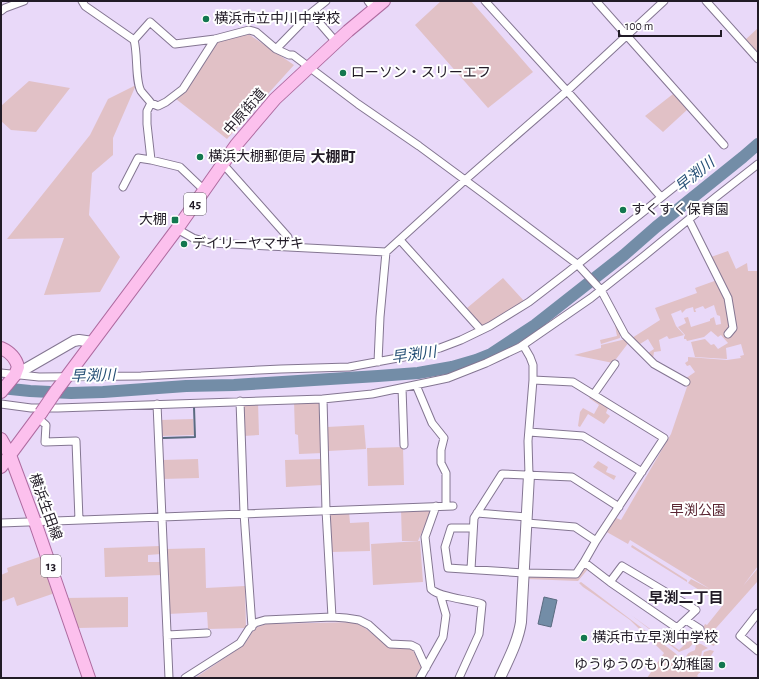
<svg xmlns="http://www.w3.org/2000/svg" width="759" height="679" font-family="'Alegreya Sans','Noto Sans JP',sans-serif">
<rect width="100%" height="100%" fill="#e9d9f9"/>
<path fill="#e1c1c6" d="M441 1H471L533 72 488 108 415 25Z
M758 28V54L745 40Z
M247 33 294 65 227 139 176 99 191 83 218 40Z
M29 81 70 88 36 132 11 130 1 121V106Z
M136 85 113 138V155L92 173 89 215 120 257 100 292 44 295 64 238 7 239 90 135 108 99Z
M673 94 688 109 663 132 645 116Z
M728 251 736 269 747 263 748 271H757L758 273V566L743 586 758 568V583L757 582 709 636 716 641 714 646 697 639 689 648 679 652 631 615 679 650 691 638 693 639 697 632 701 635 706 630 703 628 705 624 707 625 723 605 688 583 691 579 710 589 630 540 628 544 605 531 614 517 621 520 671 434 689 381 685 379 695 372 690 365 687 366 685 363 688 361V357L727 360 741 358 740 356 744 355 741 344 726 348 727 359 695 357 691 342 705 339 711 345 714 344 718 349 728 343 721 335 718 337 711 331 704 337 687 341 686 339H684V337L685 335 678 327 686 323 684 318 688 317 691 327 710 321V319L714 317 716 325 721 324 720 316 717 315 714 305 705 309 703 306 695 309 696 312H694L693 307 686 309 682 313 681 310 671 314 676 326 684 335 669 339 667 336 659 340 661 351 654 352 653 358 648 353 654 349 648 339 640 344 632 338 660 320 655 308 697 293 695 288 720 279 711 257Z
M503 278 524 301 482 327 467 308Z
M615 325H616L621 333 620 336V338L601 344 600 340 617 336Z
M626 339 629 342 613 363 574 355 601 348V345Z
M590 397 608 408 606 413 610 416 604 424 588 414 580 427 578 426 580 412 583 408 594 414 599 405 589 398Z
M321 400 323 453 299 454 298 435 295 434 294 401Z
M258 402 259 435 243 436 242 403Z
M193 419 194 435 161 436 160 420Z
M364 425 366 449 328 451 327 427Z
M403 447 404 485 368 486 367 448Z
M198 459 199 478 162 479V460Z
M321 459 323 485 286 487 285 460Z
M598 461 608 467 606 472 616 476 614 480 593 467Z
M432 509 418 541H402L401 510Z
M349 512 350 523 369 522 370 551 331 552 330 513Z
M420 541 423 582 373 585 371 544Z
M632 545 687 580V582L631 547Z
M160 546 161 554 148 555V562H162V575L105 577 104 548Z
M205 548 206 588 245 586 246 628 208 629 207 612 168 614 166 549Z
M42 556 55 593 17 606 14 597 1 602V575L8 572 7 568Z
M584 565 588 569 578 581 527 579V574H578Z
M581 582 675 653 679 657H683L690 661 697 662 702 659 704 652 710 650 714 651 700 673H699L697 676 700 678H647L664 653 630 620 592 593 583 587 579 583Z
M128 597V627L77 628 66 598Z
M358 622 387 646 412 648 422 668 416 678H195L244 645 255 628 266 624Z
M699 644H701L708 648 702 651 701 657 697 660 689 659 686 657C688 652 691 652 695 650L696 645Z"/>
<path fill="#738da7" stroke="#5a6b80" d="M544 597 557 600 551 627 538 624Z"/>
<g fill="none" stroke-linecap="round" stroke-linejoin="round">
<path stroke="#5a6b80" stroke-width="2" d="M163 438 195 437 194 407"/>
<path stroke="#738da7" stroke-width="12" d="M1 388 30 391 71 393 103 392 186 386 234 385 378 376 418 373 452 367 476 360 491 354 535 325 624 255 656 227 743 157 758 144"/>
<g stroke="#847692" stroke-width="9">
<path id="street" d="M82 1 85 6 134 40C138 54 135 81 141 91 144 95 148 99 151 103
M368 1 374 9
M485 1 567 91 661 197
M596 1 724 145
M706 1 758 59
M1 11 5 8 24 1
M311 13 336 42
M134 40 150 22 175 44 215 39 249 30 256 32 276 49 289 55H293L358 104 419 146 488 197 577 264 601 290 625 335 654 364 686 382
M276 49 311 13 326 1
M223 164 288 237V247
M123 187 138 158 151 160
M204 190 180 167 151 160 147 124V111L151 103 158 106 166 102 183 89 215 39
M689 220 728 298 733 328 728 334
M177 229 193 238 210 243 386 252
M400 240 481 330
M523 345 530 357 533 365V380L528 441 529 475
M378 362 380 317 386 252 465 180 567 91 664 1
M1 373 39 377 141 376 281 369 349 367 414 355 440 348 461 340 490 326 529 302 568 272 703 164
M416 385 432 423 444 438 441 450V463L446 473V506
M402 388 404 445
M594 394 615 364
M240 401 244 513 252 627
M1 404 31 408H58L323 399
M157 404 169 678
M37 417 46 425 45 442 76 441 79 520
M529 432 583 436 642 472
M436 506 425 537 431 589C440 598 468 599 482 604L479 634 459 678
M477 513 527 517
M1 523 453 506
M527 523 575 527 596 541
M472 528H451L445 547 448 568 524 573 576 574 584 562 596 541 664 438 573 382 533 380
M584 562 610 582 677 628 696 610 622 566 610 582
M471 569 474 518 502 474 572 477 619 507
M758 613 740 636 758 651
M332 617 326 510 323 399 372 394 448 378 486 363 520 347 591 298 644 256 716 197 758 164
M686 620 700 629
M167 635 207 633
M185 678 240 643 249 629 255 623 265 620 332 617 346 618 359 620 369 625 390 644 411 645 417 648 426 668
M420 678 443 637 446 615 440 594"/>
</g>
<g stroke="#847692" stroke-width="12">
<path id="secondary" d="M15 375 74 341 79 340 93 342
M500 678C508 660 518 642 521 622L529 475"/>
</g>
<g stroke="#ae6ba0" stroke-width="14">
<path id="primary" d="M1 348C10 352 16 358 18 367L15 375 1 392
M56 391 177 229 236 145 275 99 348 31 384 1
M1 439 10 455 35 522 89 678
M1 467 41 413"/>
</g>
<use href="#street" stroke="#fff" stroke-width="7"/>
<use href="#secondary" stroke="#fff" stroke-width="10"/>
<use href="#primary" stroke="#fcc0ed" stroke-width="12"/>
<g stroke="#ae6ba0" stroke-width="14" stroke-linecap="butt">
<path id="primary-bridge" d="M41 413 56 391"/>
</g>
<use href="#primary-bridge" stroke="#fcc0ed" stroke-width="12"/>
</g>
<g fill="#13774f" stroke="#fff" stroke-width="1.5">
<circle cx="206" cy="19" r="4"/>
<circle cx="343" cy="73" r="4"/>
<circle cx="200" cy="157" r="4"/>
<circle cx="623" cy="210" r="4"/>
<rect x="171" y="216" width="8" height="8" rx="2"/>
<circle cx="184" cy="244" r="4"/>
<circle cx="584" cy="638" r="4"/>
<circle cx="722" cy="665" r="4"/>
</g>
<g text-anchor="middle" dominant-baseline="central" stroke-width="4" stroke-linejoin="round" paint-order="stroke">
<g fill="#fff" stroke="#645f67" stroke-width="1">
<rect x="184" y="193" width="22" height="22" rx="3"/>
<rect x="41" y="555" width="20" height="22" rx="3"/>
</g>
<g font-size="13" font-weight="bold" fill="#211b26">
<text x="195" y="204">45</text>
<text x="51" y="566">13</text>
</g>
<g font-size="14" fill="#211b26" stroke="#fff" text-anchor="start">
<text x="214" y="19">横浜市立中川中学校</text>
<text x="351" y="73">ローソン・スリーエフ</text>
<text x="208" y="157">横浜大棚郵便局</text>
<text x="631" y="210">すくすく保育園</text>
<text x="167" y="220" text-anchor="end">大棚</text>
<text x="192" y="244">デイリーヤマザキ</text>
<text x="592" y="638">横浜市立早渕中学校</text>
<text x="714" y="665" text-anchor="end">ゆうゆうのもり幼稚園</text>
</g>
<g font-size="14" fill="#211b26" stroke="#fff">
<text transform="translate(245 112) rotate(-49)">中原街道</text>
<text transform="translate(45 507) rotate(70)">横浜生田線</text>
</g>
<g font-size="14" fill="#5a2532" stroke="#fff">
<text x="698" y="511">早渕公園</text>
</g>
<g font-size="15" font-weight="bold" fill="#211b26" stroke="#fff">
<text x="333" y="157">大棚町</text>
<text x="686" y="598">早渕二丁目</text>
</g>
<g font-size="15" font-style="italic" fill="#254f75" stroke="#fff">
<text transform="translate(695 175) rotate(-39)">早渕川</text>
<text transform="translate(414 355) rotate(-8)">早渕川</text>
<text transform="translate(93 376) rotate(-2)">早渕川</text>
</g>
</g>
<rect width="759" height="679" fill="none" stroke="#211b26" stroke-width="4"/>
<path d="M619 30v6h102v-6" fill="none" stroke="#211b26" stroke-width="2"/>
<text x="625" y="30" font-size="12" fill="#211b26" stroke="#ffffff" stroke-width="3" paint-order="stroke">100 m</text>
</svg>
